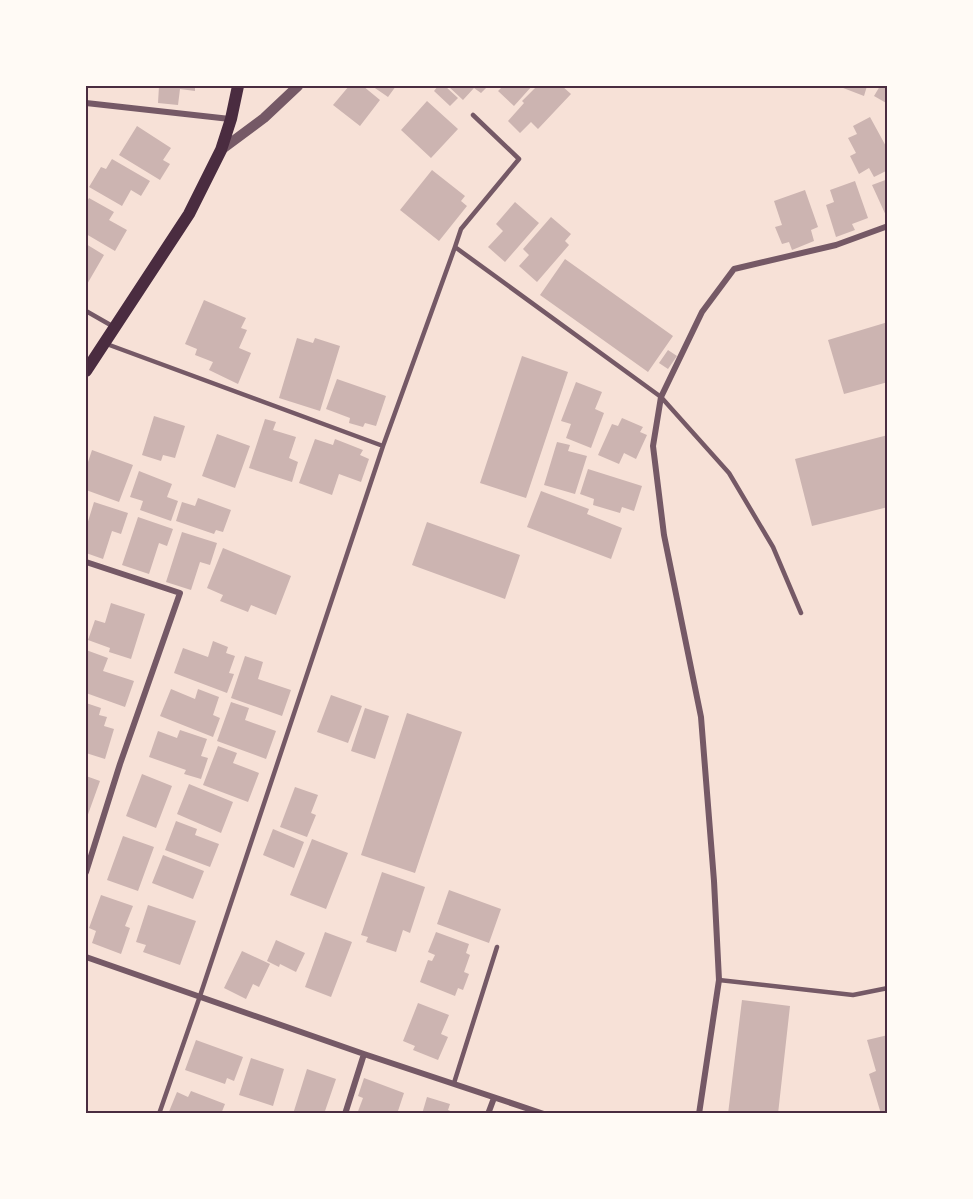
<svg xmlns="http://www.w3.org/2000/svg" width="973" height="1199" font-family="Manrope,sans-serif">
<rect width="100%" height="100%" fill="#f7e1d7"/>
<path fill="#ccb4b1" d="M159 86H195V91L180 89 178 105 158 103Z
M349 86H363L380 100 360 126 333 105Z
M372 86H396L388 97Z
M438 86H445L458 98 450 106 434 91Z
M448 86H488L481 93 474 88 463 100Z
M503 86H532L514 106 498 91Z
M537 86H562L571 94 538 129 531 122 520 133 508 121 524 103 522 101Z
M838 86H867L864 96Z
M880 86H888V104L874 96Z
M427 101 458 129 431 158 401 130Z
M870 117 888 150V170L874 177 869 168 859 174 850 156 856 153 848 138 857 134 853 126Z
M137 126 171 148 163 160 170 164 160 180 119 155Z
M112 159 150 181 141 196 131 190 122 206 89 187 101 167 106 169Z
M432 170 465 196 461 201 467 206 439 241 400 210Z
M888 179V220L872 185Z
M855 181 868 218 852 224 855 230 836 237 826 205 834 202 830 190Z
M805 190 818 227 811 230 814 241 792 250 789 242 782 244 775 227 782 225 774 201Z
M89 198 114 212 109 220 127 230 115 251 86 234V203Z
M515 202 539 223 505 262 488 247 503 231 496 224Z
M551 217 571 234 565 241 569 245 537 282 519 266 529 255 523 249Z
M86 244 104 255 86 286Z
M565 259 673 336 648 372 540 295Z
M204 300 246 318 241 328 247 330 239 348 251 353 238 384 209 370 213 362 195 355 197 349 185 344Z
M888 322V382L844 394 828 340Z
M297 338 313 343 315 338 340 346 320 411 279 398Z
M668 350 677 356 668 369 659 363Z
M522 356 568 372 526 498 480 483Z
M337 379 386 396 376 426 365 423 363 427 349 423 350 418 326 409Z
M576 382 602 392 595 409 604 413 591 448 566 438 571 424 561 421Z
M154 416 185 426 175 458 163 455 161 461 142 455Z
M622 418 643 427 640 432 647 435 636 459 624 453 619 464 598 455 612 424 618 426Z
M265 419 276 422 273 430 296 437 289 458 298 462 292 482 249 468Z
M217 434 250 446 235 488 202 476Z
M888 435V507L812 526 795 459Z
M315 439 333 445 335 439 363 450 360 455 369 459 361 482 339 474 332 495 299 483Z
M557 442 570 445 568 451 587 456 575 494 544 485Z
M92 450 133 465 119 502 86 490V468Z
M588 469 642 486 634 511 622 507 620 513 593 505 594 499 580 494Z
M139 471 172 484 167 497 178 501 171 521 140 510 143 501 130 497Z
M541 491 589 509 587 514 622 528 611 559 527 527Z
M198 498 231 510 223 532 216 530 214 534 176 521 182 502 195 506Z
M94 502 128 513 121 534 112 531 103 559 86 553V528Z
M138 517 173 529 167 546 159 543 149 574 122 565Z
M427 522 520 555 505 599 412 565Z
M182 532 217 543 210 565 200 562 191 590 166 582Z
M223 548 291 576 276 615 251 605 248 612 220 601 223 595 207 588Z
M111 603 145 614 131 659 109 652 110 648 88 640 95 620 105 623Z
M213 641 228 647 226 653 235 656 229 673 234 674 227 693 174 673 183 648 208 657Z
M86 650 108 658 103 671 134 681 125 707 86 693Z
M245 656 263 662 258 679 291 690 282 716 231 698Z
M171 689 195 699 198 689 219 697 213 715 220 718 213 737 160 716Z
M331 695 362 706 348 743 317 732Z
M231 702 249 708 245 720 276 731 266 759 217 741Z
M86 703 101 708 99 715 107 717 104 726 114 729 105 759 86 753Z
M365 708 389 716 375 759 351 751Z
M407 713 462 732 415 873 361 855Z
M180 730 207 739 201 756 208 758 201 779 184 774 186 770 149 757 158 731 177 738Z
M218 746 237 753 233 763 259 773 248 802 203 785Z
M142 774 172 786 156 828 126 816Z
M86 776 100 781 86 820Z
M189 784 233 802 221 833 177 814Z
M295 787 318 795 311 813 316 815 307 837 280 827Z
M176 821 197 829 195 835 219 844 210 867 165 850Z
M273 829 304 842 294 868 263 855Z
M123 836 154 847 138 891 107 880Z
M312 839 348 853 326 909 290 895Z
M163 855 204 871 193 899 152 883Z
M382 872 425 887 410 933 403 930 396 952 366 942 368 937 361 935Z
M449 890 501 909 489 943 437 924Z
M101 895 133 906 125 926 130 928 121 954 92 943 96 931 89 928Z
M148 905 196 921 180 965 143 952 146 945 136 942Z
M325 932 352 942 331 997 305 987Z
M436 932 469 944 466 953 470 955 464 972 469 974 463 990 458 988 455 996 420 982 428 960 432 961 435 955 428 952Z
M276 940 305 953 296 972 280 964 279 967 267 961Z
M242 951 270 964 259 987 253 984 246 999 224 988Z
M742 1000 790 1006 778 1114H728Z
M418 1003 449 1015 441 1034 448 1037 438 1060 413 1050 415 1046 403 1041Z
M888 1035V1114H881L869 1074 876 1071 867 1040Z
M196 1040 243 1057 234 1081 227 1078 225 1084 185 1070Z
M251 1058 284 1069 273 1106 239 1095Z
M307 1069 336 1079 324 1114H293Z
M364 1078 404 1093 397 1114H357L363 1098 358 1096Z
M191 1091 225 1104 221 1114H168L177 1092 188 1097Z
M427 1097 450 1104 448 1110 457 1114H422Z"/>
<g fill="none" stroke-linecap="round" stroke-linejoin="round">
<path stroke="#755966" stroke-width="4.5" d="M455 247 461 229 519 159 473 115
M86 311 114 327
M104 343 383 446
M719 980 853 995 888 988
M454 1083 497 947
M159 1114 200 996 383 446 455 247 661 397 729 473 773 547 801 613"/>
<path stroke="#755966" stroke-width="6" d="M86 103 230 119
M86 562 180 593 120 764 86 872
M86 957 364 1054 544 1114
M345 1114 364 1054
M488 1114 494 1098
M699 1114 719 980 714 881 701 717 664 535 653 446 661 397 702 312 734 269 836 245 888 226"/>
<path stroke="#755966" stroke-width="10" d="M221 150 264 118 298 86"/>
<path stroke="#4a2c40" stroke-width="12" d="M86 371 189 214 221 150 231 119 238 86"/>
</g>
<rect width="973" height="1199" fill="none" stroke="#fffaf5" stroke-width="174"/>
<rect x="87" y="87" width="799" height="1025" fill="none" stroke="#4a2c40" stroke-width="2"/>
</svg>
